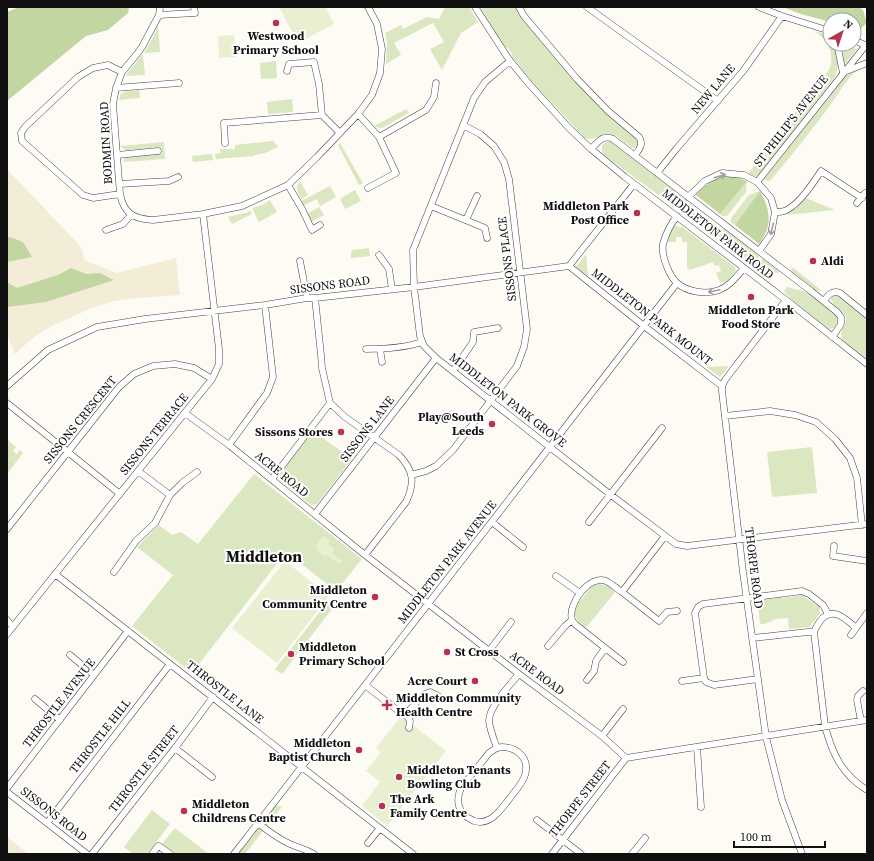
<svg xmlns="http://www.w3.org/2000/svg" width="874" height="861" font-family="'Source Serif 4',serif">
<rect width="100%" height="100%" fill="#fefbf4"/>
<path fill="#f3ecd6" d="M7 169 81 247 84 260 116 273 176 258 180 295 136 298 114 301 92 308 52 326 34 337 15 354 7 334Z
M7 837 29 854H7Z"/>
<path fill="#dae7c0" d="M445 7H469L478 22 461 33 442 70 430 49 444 42 433 23 394 43 401 55 386 64 387 43 385 33 401 25 403 29 427 17 439 19Z
M480 7H516L538 37 560 64 610 116 637 139 638 142 637 147 635 148H632L616 136 609 133C600 135 594 141 585 138L536 86 511 56 513 55 508 48 504 46 493 29Z
M158 24 160 52 144 53 154 36Z
M814 31 825 34 830 38V44H834C839 56 840 68 833 80L758 175C754 177 752 177 748 175L750 171 829 70C836 54 827 39 814 31Z
M840 44H843L857 49 846 63H844L843 55Z
M142 55H143L145 75 127 76 126 75Z
M276 61 277 78 261 79 260 63Z
M858 70C844 81 837 97 826 111 808 135 789 158 770 181L763 180 764 178 840 81 846 76Z
M139 90 140 98 119 100 120 95 123 92Z
M292 99 293 112 268 114 267 102Z
M406 109 409 113 382 128 376 127 374 126Z
M273 141 278 147 265 153 254 155V156L216 159 215 154 221 153 220 149H235V145Z
M164 142 165 159 123 162 125 157 162 154V147L128 150V151L124 149 120 146Z
M607 142H612L675 190 672 205 604 155 602 151V145Z
M340 143 363 183 359 185 338 145Z
M212 154 213 160 193 162 192 156Z
M300 181 308 195 301 199C298 192 294 187 300 181Z
M747 181 746 192 727 216H722L720 214Z
M330 186 336 197 320 206 317 199 303 206 301 201Z
M355 190 361 201 345 209 340 199Z
M760 191 735 225 731 223V218L749 195Z
M679 195 698 211 699 213 707 220H709L718 226 712 236 675 207Z
M806 198 835 210 786 215C795 211 800 205 806 198Z
M270 200 277 212 259 222 252 208 262 205Z
M319 207 324 215 311 222 307 214Z
M250 210 252 214 232 224 228 217 248 212Z
M676 226 682 227 735 267 736 271C733 277 728 281 722 283L720 282 716 273 721 271 719 265 715 266 713 262 690 270 687 268V242H682V237H676V242H668L667 241 672 227Z
M722 229H726L759 256 757 262V270L715 239Z
M369 248 370 256 351 258V252L353 250Z
M586 254 588 276 576 267Z
M763 258 780 272 778 273 760 271V261Z
M791 266 822 291 815 290 792 272Z
M787 287 807 292 835 313C838 319 838 323 834 328L828 329 793 301 784 291Z
M833 295H838L867 319V359C862 355 844 343 842 339 838 330 850 323 845 315 841 308 832 306 831 298Z
M729 366 720 377 706 367Z
M313 431 352 459 317 504 311 505 279 480 278 475Z
M8 440 16 447 13 451 17 454 20 450 23 453 7 474V442Z
M812 447 817 493 772 497 767 452Z
M254 474 362 559 336 591 286 552 192 673 132 626 173 575 137 547 159 525 172 535 181 532 198 544Z
M599 584 608 586 615 592 586 628C569 616 573 609 585 595 589 589 592 585 599 584Z
M801 593 806 595V598L816 605H819L820 609 819 610 820 613 809 627 789 629 788 618 776 619 765 624H760L758 606 763 600 776 598 778 596 780 595 782 598 798 596Z
M329 600 335 605 282 674 275 669Z
M276 805 282 807 245 854H238Z
M152 810 170 824 147 854H133L124 847Z
M175 828 209 854H154Z"/>
<path fill="#c1d6a0" d="M19 7H129L128 13 108 30 86 36 7 101V12Z
M786 7H859L863 10 867 23 859 30 854 28V20H830V22L801 14 785 8Z
M724 177H736L747 181 720 214 696 195C705 185 711 181 724 177Z
M760 191C767 204 772 217 766 232 764 236 762 240 759 244L735 225Z
M7 237H10L23 242 32 257 7 262Z
M71 268 86 274 100 273 114 280 46 302 7 307V282L17 288 58 275Z"/>
<path fill="#e9efd1" d="M279 7H325L334 24 298 43Z
M234 35 236 57 219 58 218 36Z
M323 536 330 541 328 544 335 549 332 553 342 561 339 564 327 555 325 557 316 550 318 548 315 546Z
M285 561 329 596 277 663 232 628Z
M401 716 446 751 387 826 362 806 380 782 366 771 381 752 376 748Z"/>
<g fill="none" stroke-linecap="round" stroke-linejoin="round">
<g stroke="#434343" stroke-width="7">
<path id="minor" d="M160 7 159 15 142 47 137 54 122 72 116 88 113 104 120 194C124 214 134 219 153 220L203 214 242 206 288 185 317 157 358 114 372 95 380 73 382 49 377 24 368 7
M475 7 510 61 530 85 568 127 591 149 625 177 786 300 867 364
M519 7 524 16 577 79 608 111 639 137C644 144 639 150 635 155
M587 7 718 101
M759 7 782 16 830 31
M159 15 195 13 194 7
M854 40 867 46
M837 44 843 73
M510 61 485 82 474 98 413 250 414 287 420 336 424 346 436 358 611 495 676 544 687 546 867 524
M287 71 289 64 314 62 319 84 322 115 340 133
M844 72 867 63
M116 88 179 83
M358 114 379 137 396 173 368 188
M379 137 426 110 434 97 436 83
M225 143 224 123 322 115
M591 149C598 142 603 134 613 139L811 291 837 312 841 317V323L840 326 832 337
M117 155 158 151
M657 173 677 148 744 70 782 16
M757 182 866 45
M120 184 169 181 178 177
M288 185 302 209 312 230 320 225
M120 194 93 198 83 195 22 141 21 133 25 127 78 77 93 68 108 65 122 72
M688 197 705 181 722 173 744 175 757 182 771 198 775 212 771 234 759 251
M857 203 865 193
M431 206 485 228 487 238
M775 212C778 212 782 212 784 211 797 207 814 182 821 171L862 198
M677 216C670 225 666 233 663 244 661 255 669 276 677 283 687 292 707 295 719 290 730 286 737 276 744 268
M466 220 477 196
M106 230 123 224 131 215
M379 255 389 269 392 289
M300 261 307 298
M569 266 644 326 722 386
M315 298 321 355 322 368 330 403 345 417 399 455C414 471 415 483 406 502L365 555
M786 300 725 380 722 386V391L743 572 766 737 782 800 802 854
M824 301C828 295 832 290 840 293L867 315
M366 349C384 349 404 348 422 342
M380 349 382 362
M453 371 473 342 474 332 498 328
M7 386 48 350 97 327 145 319 265 305 307 298H315L414 287 569 266 634 184
M7 403 120 494
M185 413 229 445 365 555 519 674 602 736 626 758 867 720
M725 416 770 411 795 415 816 422 835 439 850 458 857 478 862 525
M229 445 267 393 273 377 265 305
M138 471 170 495 182 483 197 472
M411 475 426 471 436 466 453 450 517 366 524 347 527 329 509 179 504 162 494 146 480 134 463 125
M272 479 330 403
M315 514 436 358
M492 522 523 547
M589 522 662 428
M7 529 119 387 134 374 153 366 175 364 194 368 212 379
M834 546 833 556 867 561
M114 572 136 541 155 523 170 495
M55 574 413 854
M556 576 580 593
M622 592 659 621 667 612 677 611
M7 620 13 627
M856 628C846 619 832 605 820 621 818 624 816 627 814 632L825 726C832 753 842 775 867 790
M7 634 212 379 219 364V349L203 214
M851 635 867 613
M752 638 808 632H814
M548 646 565 626 572 620
M489 651 511 622
M70 655 94 675
M623 662 576 625C574 623 573 622 572 620 567 604 590 574 606 581 611 583 617 589 622 592L665 536
M758 679 714 685 706 682 704 678 695 613 698 607 703 604 802 591 809 594 823 605 828 614
M587 680 594 671 596 661 605 648
M682 681 704 678
M365 685 400 712 406 714 423 695 430 692 438 696
M35 699 60 720
M406 714 410 721 409 728
M861 721 857 700 858 696 863 691
M602 736 623 709
M501 747C517 747 530 758 525 775 523 783 515 791 510 798 501 809 491 826 474 821 470 819 466 817 463 814 457 806 457 797 461 788L489 753 495 749Z
M697 747 701 807
M175 748 212 777
M497 748C494 740 490 730 489 721 489 706 510 685 519 674
M7 788 128 631
M7 792 87 854
M537 820 581 854
M47 823 170 664
M258 823C268 831 278 839 290 844 299 848 305 849 314 854
M368 843 380 828
M92 854 175 748 213 697
M152 854 158 846H159L170 854
M234 854 677 283
M552 854 626 758
M632 854 645 838"/>
</g>
<use href="#minor" stroke="#fff" stroke-width="6"/>
</g>
<defs><path id="oneway-shaft" d="M-6 0H5M1.5-3L5.5 0L1.5 3" fill="none" stroke-width="1.6" stroke-linecap="round" stroke-linejoin="round"/></defs>
<g stroke="#9f9f9f">
<use href="#oneway-shaft" transform="translate(720 176) rotate(-16)"/>
<use href="#oneway-shaft" transform="translate(772 229) rotate(104)"/>
<use href="#oneway-shaft" transform="translate(714 291) rotate(168)"/>
</g>
<g fill="#b6334f" stroke="#fff" stroke-width="1.5">
<circle cx="276" cy="23" r="4"/>
<circle cx="637" cy="213" r="4"/>
<circle cx="813" cy="261" r="4"/>
<circle cx="751" cy="297" r="4"/>
<circle cx="492" cy="424" r="4"/>
<circle cx="341" cy="432" r="4"/>
<circle cx="375" cy="597" r="4"/>
<circle cx="447" cy="652" r="4"/>
<circle cx="291" cy="654" r="4"/>
<circle cx="475" cy="681" r="4"/>
<path d="M385 699h4v4h4v4h-4v4h-4v-4h-4v-4h4z"/>
<circle cx="359" cy="750" r="4"/>
<circle cx="399" cy="777" r="4"/>
<circle cx="382" cy="806" r="4"/>
<circle cx="184" cy="811" r="4"/>
</g>
<g text-anchor="middle" dominant-baseline="central" stroke-width="4" stroke-linejoin="round" paint-order="stroke">
<g font-size="12" font-weight="bold" fill="#101010" stroke="#fff" text-anchor="start">
<text x="276" y="36" text-anchor="middle">Westwood<tspan x="276" dy="14">Primary School</tspan></text>
<text x="629" y="206" text-anchor="end">Middleton Park<tspan x="629" dy="14">Post Office</tspan></text>
<text x="821" y="261">Aldi</text>
<text x="751" y="310" text-anchor="middle">Middleton Park<tspan x="751" dy="14">Food Store</tspan></text>
<text x="484" y="417" text-anchor="end">Play@South<tspan x="484" dy="14">Leeds</tspan></text>
<text x="333" y="432" text-anchor="end">Sissons Stores</text>
<text x="367" y="590" text-anchor="end">Middleton<tspan x="367" dy="14">Community Centre</tspan></text>
<text x="299" y="647">Middleton<tspan x="299" dy="14">Primary School</tspan></text>
<text x="455" y="652">St Cross</text>
<text x="467" y="681" text-anchor="end">Acre Court</text>
<text x="396" y="698">Middleton Community<tspan x="396" dy="14">Health Centre</tspan></text>
<text x="351" y="743" text-anchor="end">Middleton<tspan x="351" dy="14">Baptist Church</tspan></text>
<text x="407" y="770">Middleton Tenants<tspan x="407" dy="14">Bowling Club</tspan></text>
<text x="390" y="799">The Ark<tspan x="390" dy="14">Family Centre</tspan></text>
<text x="192" y="804">Middleton<tspan x="192" dy="14">Childrens Centre</tspan></text>
</g>
<g font-size="12" fill="#101010" stroke="#fff">
<text transform="translate(713 89) rotate(-50)">NEW LANE</text>
<text transform="translate(791 121) rotate(-52)">ST PHILIP'S AVENUE</text>
<text transform="translate(106 143) rotate(-93)">BODMIN ROAD</text>
<text transform="translate(718 234) rotate(38)">MIDDLETON PARK ROAD</text>
<text transform="translate(507 259) rotate(-97)">SISSONS PLACE</text>
<text transform="translate(330 285) rotate(-7)">SISSONS ROAD</text>
<text transform="translate(652 317) rotate(38)">MIDDLETON PARK MOUNT</text>
<text transform="translate(508 400) rotate(38)">MIDDLETON PARK GROVE</text>
<text transform="translate(80 420) rotate(-51)">SISSONS CRESCENT</text>
<text transform="translate(367 429) rotate(-52)">SISSONS LANE</text>
<text transform="translate(154 434) rotate(-51)">SISSONS TERRACE</text>
<text transform="translate(282 474) rotate(39)">ACRE ROAD</text>
<text transform="translate(447 562) rotate(-52)">MIDDLETON PARK AVENUE</text>
<text transform="translate(754 568) rotate(83)">THORPE ROAD</text>
<text transform="translate(537 673) rotate(37)">ACRE ROAD</text>
<text transform="translate(225 692) rotate(38)">THROSTLE LANE</text>
<text transform="translate(59 703) rotate(-52)">THROSTLE AVENUE</text>
<text transform="translate(100 736) rotate(-52)">THROSTLE HILL</text>
<text transform="translate(144 769) rotate(-52)">THROSTLE STREET</text>
<text transform="translate(580 799) rotate(-52)">THORPE STREET</text>
<text transform="translate(54 814) rotate(38)">SISSONS ROAD</text>
</g>
<g font-size="16" font-weight="bold" fill="#101010" stroke="#fff">
<text x="264" y="556">Middleton</text>
</g>
</g>
<rect width="874" height="861" fill="none" stroke="#101010" stroke-width="16"/>
<g transform="translate(842 32) rotate(39)"><circle r="19" fill="#ffffff" stroke="#9f9f9f"/>
<path d="M0-3L7 15L0 10L-7 15Z" fill="#b6334f"/>
<text y="-6" font-size="11" font-weight="bold" text-anchor="middle" fill="#101010">N</text>
</g>
<path d="M734 841v6h91v-6" fill="none" stroke="#101010" stroke-width="2"/>
<text x="740" y="841" font-size="12" fill="#101010" stroke="#ffffff" stroke-width="3" paint-order="stroke">100 m</text>
</svg>
